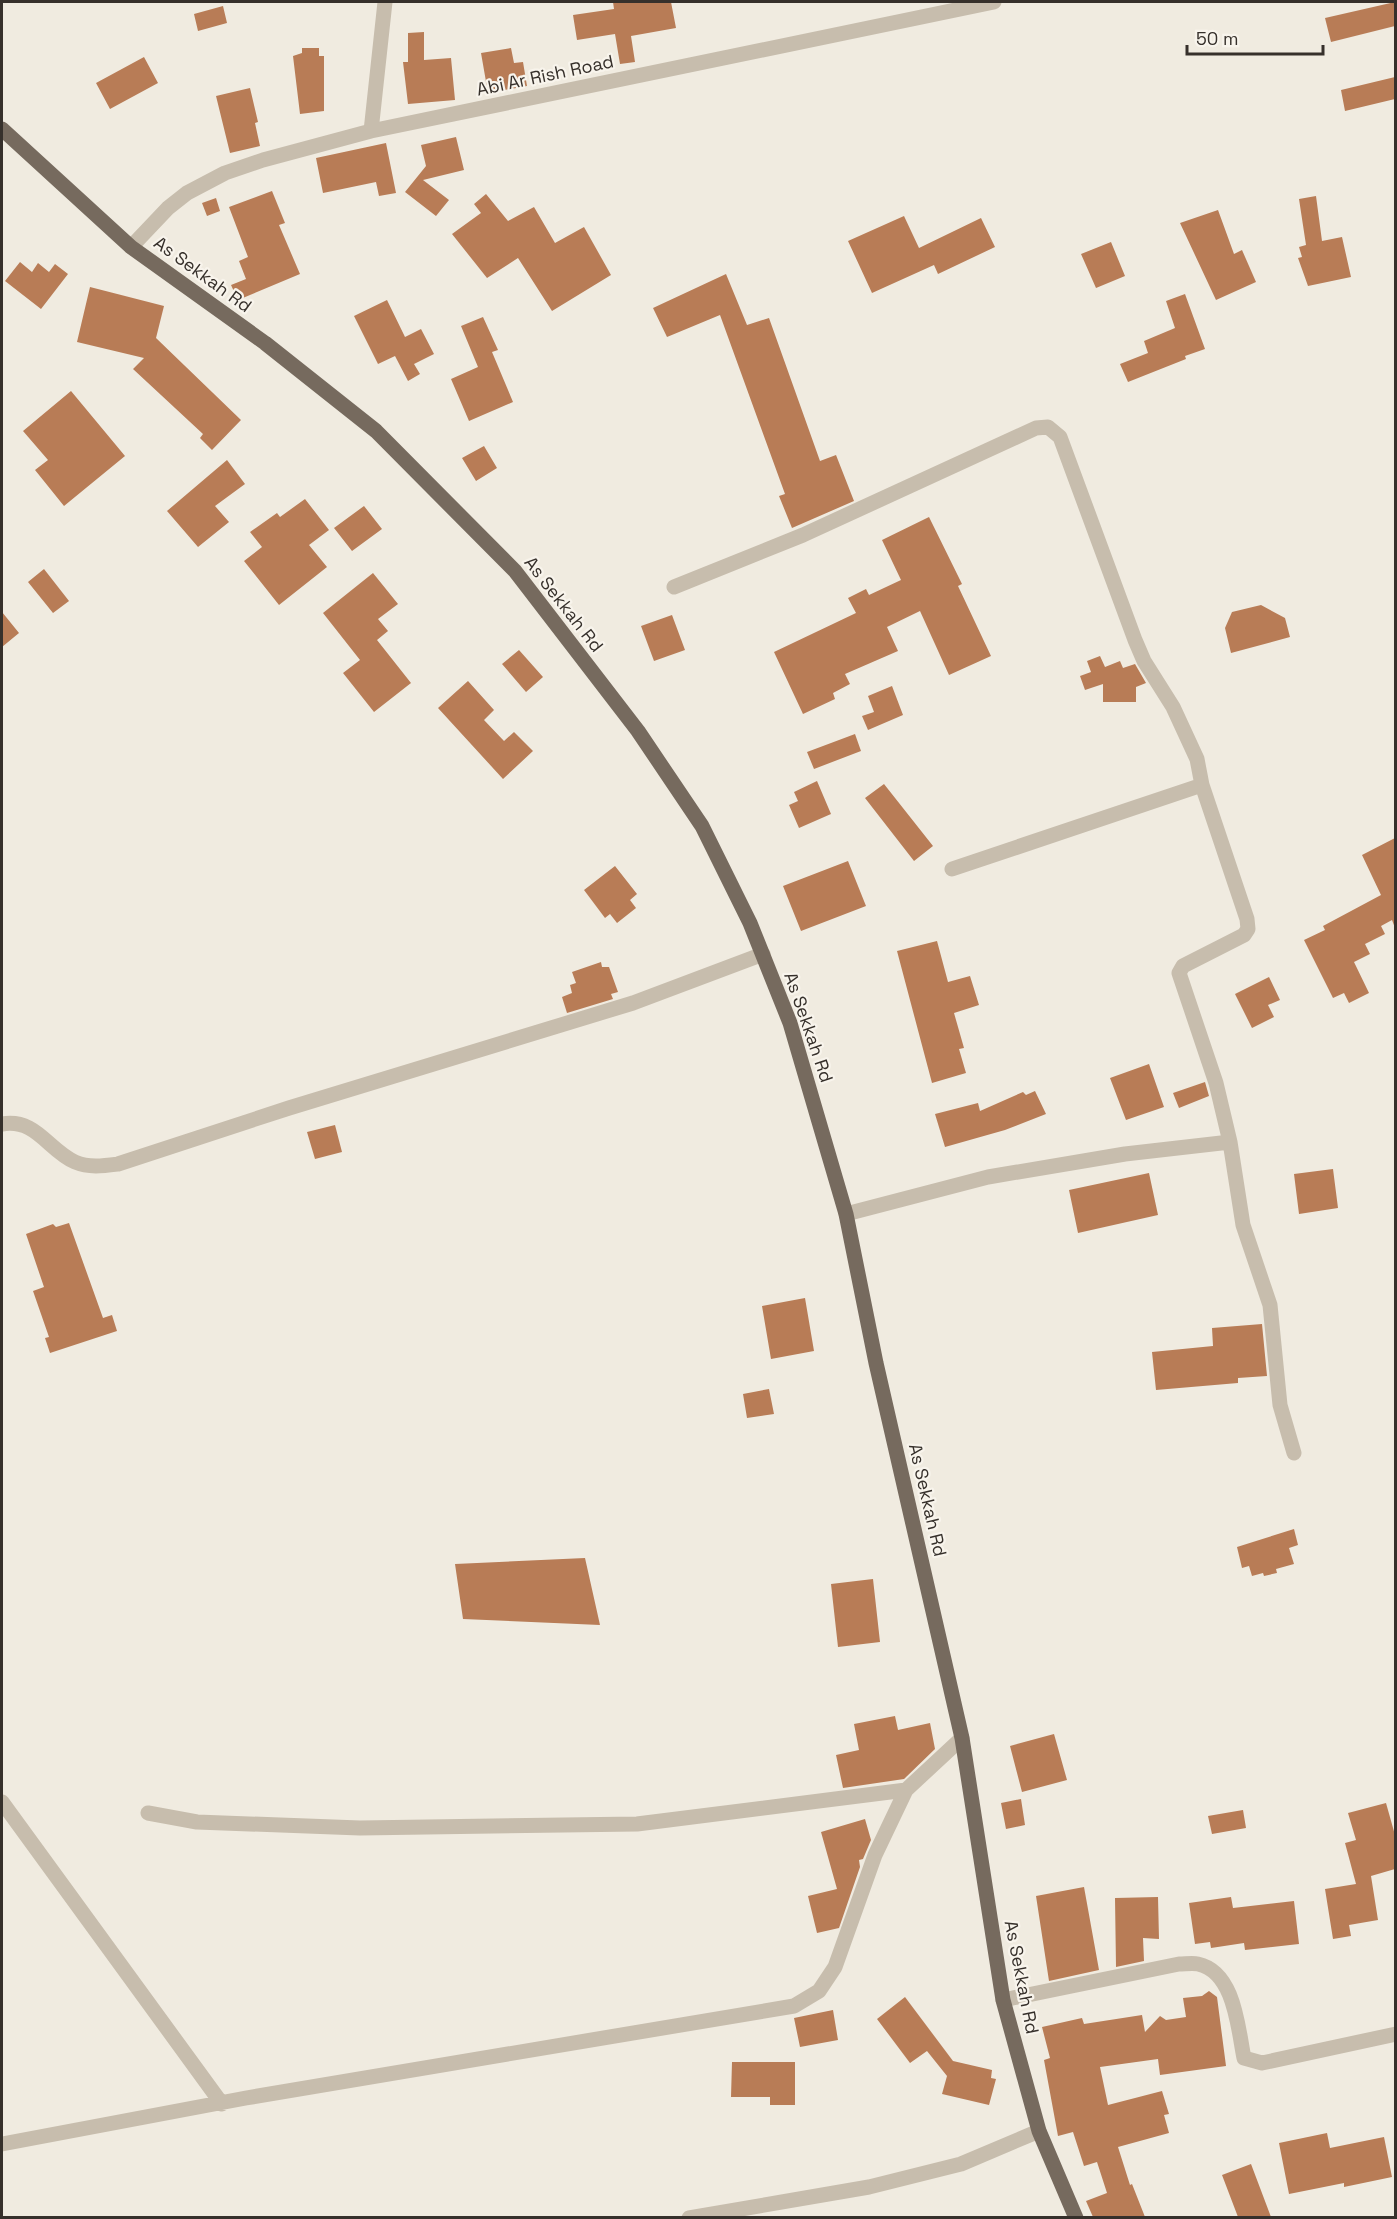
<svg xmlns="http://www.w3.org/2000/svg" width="1397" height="2219" font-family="'Space Grotesk',sans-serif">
<rect width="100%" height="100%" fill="#f0ebe0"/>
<path fill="#b87c56" d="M613 2H671L676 28 631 36 635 62 620 64 615 34 577 40 573 15 614 9Z
M1395 2V26L1331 42 1325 18Z
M223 6 227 23 198 31 194 14Z
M424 32V60L451 58 455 100 408 104 403 62H408V33Z
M302 48H319V56H324V111L300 114 293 56 302 53Z
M511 48 514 63 523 62 527 86 488 93 481 53Z
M144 57 158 83 110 109 96 83Z
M1395 77V99L1345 111 1341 90Z
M250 88 258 122 255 123 260 146 230 153 216 96Z
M456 137 464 170 423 180 449 200 436 216 405 192 426 166 421 145Z
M386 143 396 193 379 196 376 182 323 193 316 158Z
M272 191 285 223 279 225 300 274 238 300 231 285 246 279 239 261 248 257 229 207Z
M486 194 508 221 534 207 555 243 584 227 611 275 552 311 518 258 487 278 452 234 481 213 474 204Z
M1316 196 1322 241 1342 237 1351 277 1308 286 1298 258 1302 257 1299 247 1306 245 1299 199Z
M216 198 220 211 207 216 202 203Z
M1218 210 1234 254 1242 250 1256 282 1216 300 1180 223Z
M904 216 919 248 981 218 995 247 938 274 934 265 872 293 848 241Z
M1111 242 1125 276 1096 288 1081 254Z
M20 262 32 272 38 263 49 272 55 264 68 274 41 309 5 281Z
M726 274 747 325 769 318 820 461 836 455 854 501 792 528 779 496 785 494 720 315 667 337 653 308Z
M90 287 164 306 156 338 241 420 212 450 200 438 203 434 133 369 144 358 77 342Z
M1185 294 1205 349 1185 356 1186 359 1128 382 1120 364 1148 353 1144 341 1175 328 1166 301Z
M387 300 405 337 421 329 434 354 414 364 420 374 408 381 395 356 378 364 354 316Z
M483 317 498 350 492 352 513 402 469 421 451 379 478 367 461 326Z
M71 391 125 456 64 506 35 470 48 460 23 431Z
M484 446 497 468 476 481 462 458Z
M227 460 245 484 215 506 229 522 198 547 167 511Z
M305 499 329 530 309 545 327 567 279 605 244 561 262 547 250 532 277 513 280 517Z
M364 506 382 529 352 551 334 528Z
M929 517 962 584 958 586 991 656 949 675 920 611 887 627 898 651 845 674 850 684 833 693 835 699 803 714 774 652 856 613 848 598 866 589 869 595 901 580 882 540Z
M44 569 69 601 53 613 28 582Z
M373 573 398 604 378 619 388 631 377 640 411 683 374 712 343 673 360 660 323 613Z
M1261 605 1285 618 1290 637 1231 653 1225 628 1232 612Z
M2 612 19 633 2 647Z
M672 615 685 650 654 661 641 626Z
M519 650 543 677 526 692 502 664Z
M1100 656 1105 667 1120 661 1123 668 1135 664 1146 683 1136 687V702H1103V684L1085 690 1080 676 1091 672 1087 661Z
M468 681 494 710 484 720 504 741 514 732 533 751 503 779 438 708Z
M892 686 903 715 868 730 862 716 874 712 868 696Z
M855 734 861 751 814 769 807 752Z
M817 781 831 814 799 828 789 805 798 801 794 792Z
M884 784 933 846 914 861 865 798Z
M1395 838V928L1392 920 1381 926 1385 934 1365 944 1370 954 1354 962 1369 993 1349 1003 1344 993 1333 998 1304 940 1325 930 1323 926 1381 895 1362 855Z
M848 861 866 906 801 931 783 886Z
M615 866 637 894 630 900 636 908 617 923 610 914 605 918 584 890Z
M937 941 948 982 970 976 979 1005 954 1013 964 1048 959 1049 966 1073 932 1083 897 951Z
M601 962 602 967H609L618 992 611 994 613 999 567 1013 562 997 572 993 570 985 576 983 572 972Z
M1269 977 1280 1000 1268 1005 1274 1017 1252 1028 1235 994Z
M1149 1064 1164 1107 1126 1120 1110 1078Z
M1205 1082 1209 1096 1179 1108 1173 1093Z
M1035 1091 1046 1114 1005 1130 945 1147 935 1114 978 1103 980 1111 1023 1092 1026 1095Z
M335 1125 342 1152 315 1159 307 1132Z
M1333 1169 1338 1208 1299 1214 1294 1174Z
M1149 1173 1158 1215 1078 1233 1069 1190Z
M69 1223 103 1318 112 1315 117 1331 50 1353 45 1338 49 1337 33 1291 44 1287 26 1234 53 1224 56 1227Z
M805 1298 814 1351 771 1359 762 1306Z
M1262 1324 1267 1376 1238 1378V1383L1156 1390 1152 1352 1213 1346 1212 1328Z
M769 1389 774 1414 747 1418 743 1394Z
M1294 1529 1298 1545 1289 1548 1294 1564 1276 1569 1277 1573 1264 1576 1263 1573 1252 1576 1249 1566 1242 1568 1237 1547Z
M585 1558 600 1625 463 1619 455 1564Z
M873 1579 880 1642 838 1647 831 1584Z
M895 1716 898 1730 930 1723 935 1749 904 1779 843 1788 836 1755 859 1750 854 1724Z
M1054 1734 1067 1780 1022 1792 1010 1746Z
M1021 1799 1025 1825 1006 1829 1001 1803Z
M1386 1803 1395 1835V1869L1371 1876 1378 1920 1349 1925 1351 1936 1333 1939 1325 1889 1356 1884 1345 1843 1356 1840 1348 1813Z
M1243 1810 1246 1828 1212 1834 1208 1816Z
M865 1819 871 1840 863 1859 859 1860 860 1867 839 1928 817 1933 808 1896 837 1889 821 1832Z
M1084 1887 1099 1970 1049 1981 1036 1896Z
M1158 1897 1159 1939 1143 1938 1144 1961 1116 1967 1115 1898Z
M1231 1897 1233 1908 1294 1901 1299 1944 1245 1950 1244 1943 1211 1948 1210 1942 1195 1944 1189 1903Z
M1209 1991 1217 1997 1226 2066 1160 2075 1158 2059 1100 2067 1108 2105 1162 2091 1169 2114 1164 2115 1169 2133 1118 2147 1130 2185 1132 2184 1145 2217H1093L1086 2201 1107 2193 1097 2162 1084 2166 1073 2132 1058 2136 1044 2060 1050 2058 1042 2027 1082 2018 1084 2024 1142 2015 1145 2032 1160 2016 1166 2020 1186 2017 1183 1998 1202 1996Z
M905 1997 953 2061 992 2070 991 2078 996 2079 989 2105 942 2094 947 2076 927 2051 910 2063 877 2019Z
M833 2010 838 2040 800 2047 794 2018Z
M732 2062H795V2105H770V2097H731Z
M1327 2133 1330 2148 1384 2137 1392 2177 1344 2187V2183L1289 2194 1279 2143Z
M1251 2164 1271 2217H1238L1222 2175Z"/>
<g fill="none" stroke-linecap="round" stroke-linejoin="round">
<path stroke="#c7bdad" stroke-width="15" d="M371 131 385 2
M131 247 168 208 187 193 225 173 263 160 371 131 994 2
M674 587 803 535 1036 428 1048 427 1060 437 1135 640 1144 661 1173 707 1197 759 1202 785 1247 919 1248 929 1244 935 1183 966 1179 973 1216 1083 1230 1142
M952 869 1202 785
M2 1124C36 1118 48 1150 75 1162 89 1168 103 1166 118 1164L289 1108 633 1003 763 954
M846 1214 988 1177 1125 1154 1230 1142 1243 1225 1270 1305 1280 1405 1294 1453
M2 1802 222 2104
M148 1813 197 1822 360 1828 637 1824 906 1790
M1003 2000 1179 1964C1185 1964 1193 1963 1198 1964 1235 1972 1238 2029 1244 2058L1262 2063 1396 2034
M2 2144 246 2098 794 2006 819 1991 835 1967 875 1855 906 1790 962 1738
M689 2218 869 2187 961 2164 1039 2131"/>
<path stroke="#766a5e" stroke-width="15" d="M2 129 131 247 265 343 376 431 515 571 638 731 702 826 750 923 790 1023 846 1214 876 1363 962 1738 1003 2000 1039 2131 1076 2218"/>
</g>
<g text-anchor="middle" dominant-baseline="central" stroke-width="4.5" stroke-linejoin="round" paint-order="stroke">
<g font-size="18" fill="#36302b" stroke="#f8f4ec">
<text transform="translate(545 75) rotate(-12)">Abi Ar Rish Road</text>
<text transform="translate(203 274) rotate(36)">As Sekkah Rd</text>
<text transform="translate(564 604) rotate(52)">As Sekkah Rd</text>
<text transform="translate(809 1027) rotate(71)">As Sekkah Rd</text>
<text transform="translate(928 1500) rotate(77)">As Sekkah Rd</text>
<text transform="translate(1022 1977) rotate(79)">As Sekkah Rd</text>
</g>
</g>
<rect width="1397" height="2219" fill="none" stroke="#36302b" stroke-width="6"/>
<path d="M1187 45v9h136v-9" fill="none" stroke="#36302b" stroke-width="3"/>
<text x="1196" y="45" font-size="18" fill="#36302b" stroke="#f8f4ec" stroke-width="4.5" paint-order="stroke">50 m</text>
</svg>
